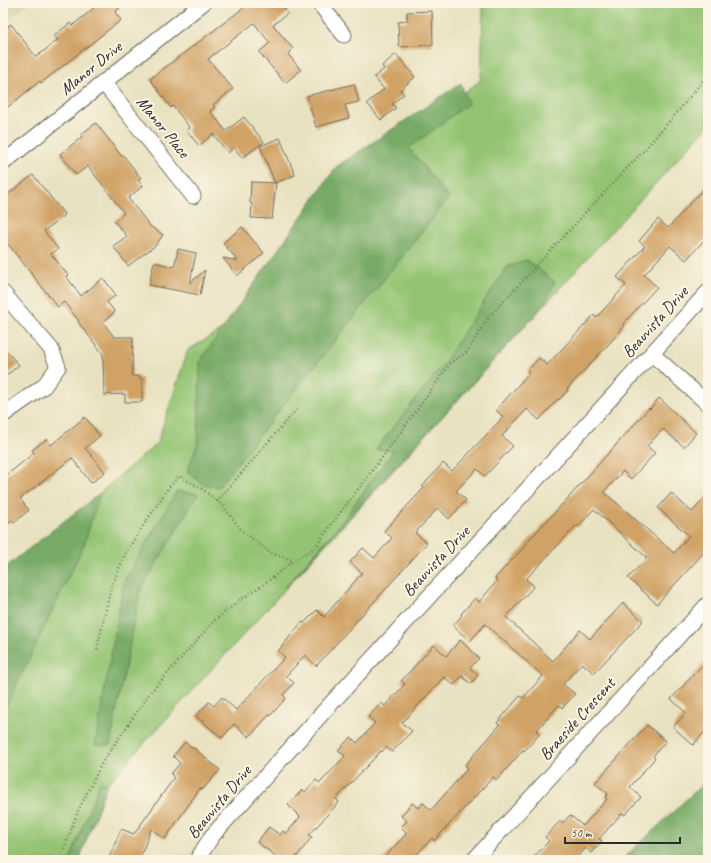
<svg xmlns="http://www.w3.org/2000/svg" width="711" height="863" font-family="Caveat,sans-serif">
<rect width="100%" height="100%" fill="#fcf5e5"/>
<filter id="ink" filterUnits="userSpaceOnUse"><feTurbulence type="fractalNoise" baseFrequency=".025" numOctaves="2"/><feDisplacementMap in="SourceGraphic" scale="8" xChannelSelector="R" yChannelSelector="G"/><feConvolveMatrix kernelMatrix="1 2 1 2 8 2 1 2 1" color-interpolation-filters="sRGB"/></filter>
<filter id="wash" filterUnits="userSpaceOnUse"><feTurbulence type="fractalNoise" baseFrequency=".012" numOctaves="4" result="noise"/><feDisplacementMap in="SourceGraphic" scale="16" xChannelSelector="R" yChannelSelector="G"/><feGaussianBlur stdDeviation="0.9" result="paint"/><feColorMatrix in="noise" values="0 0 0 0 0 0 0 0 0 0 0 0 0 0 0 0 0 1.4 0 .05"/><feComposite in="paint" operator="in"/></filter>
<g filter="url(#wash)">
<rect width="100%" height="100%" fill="#e9e2c1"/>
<path fill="#d8d0b1" d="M3 3H29L3 24Z"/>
<path fill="#94c473" stroke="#60784f" d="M483 3H708V126L107 784 79 860H3V596L100 493 157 443 188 350 313 275 357 172 481 80Z"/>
<path fill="#77aa65" stroke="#516a48" d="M461 83 468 104 409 148 449 198 218 487 202 484 187 471 198 443 200 361 336 167Z
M527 260 555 282 544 305 285 588 344 519 393 451 376 449 445 362 465 330 507 267Z
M177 491 198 494 140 591 110 745H95L124 581Z
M100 493 84 545 3 713V569Z
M708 779V860H622Z
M100 782 107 784 79 860H70Z"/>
<g id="blocks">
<path fill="#d0a265" d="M100 3H125L115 12 121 20 41 83 40 81 3 111V30L11 24 36 57 58 40 54 36 70 23 72 26Z
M250 3H280L288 13 273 25 293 49 288 54 301 70 285 83 259 52 270 43 254 23 208 59 233 89 213 105 215 107 210 111 226 131 244 117 264 142 242 158 234 147 228 153 213 134 199 146 187 131 190 128 173 106 171 108 150 79Z
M432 11 433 45 399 47 398 22 407 21V12Z
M396 54 415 77 400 90 404 94 392 104 396 108 381 120 367 103 384 89 374 77 384 69 382 66Z
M354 84 359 102 345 105 349 118 316 127 307 96Z
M96 123 121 156 123 155 141 178 138 180 143 186 128 198 150 226 163 235 156 245 128 266 113 246 127 236 114 221 124 213 88 166 76 175 60 154 82 137 80 135Z
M280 138 295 175 275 183 260 146Z
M33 175 65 215 44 231 58 249 51 254 68 275 66 276 81 296 103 278 116 295 107 302 115 312 103 322 114 337H133L132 376H139V378H142V402H125V394L104 395 103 354 78 322 79 321 64 302 58 307 3 238V198Z
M251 182 276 183 272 219 251 218 252 204 250 203Z
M708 184V236L686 260 670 246 644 275 657 287 623 324 625 325 618 334 567 389 568 390 559 400 558 399 539 420 527 409 502 436 513 446 485 476 477 469 456 491 466 500 449 519 438 508 415 533 427 543 316 666 305 655 286 676 294 683 283 695 286 698 270 716 269 715 249 737 234 724 222 738 196 716 209 702 214 706 222 697 236 710 285 657 278 651 302 622 304 623 317 610 324 617 362 573 350 562 363 548 374 558 392 538 384 531 424 488 422 487 443 463 452 471 503 417 496 410 529 373 527 371 539 358 547 365 594 315 596 318 626 285 617 277 645 246 639 241 658 219 668 228Z
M242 227 264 253 237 276 223 258 238 261 223 243Z
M178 249 196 253 190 283 205 270 200 295 149 285 154 262 174 267Z
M3 347 19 365 3 378Z
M659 398 696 433 684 447 663 429 647 446 655 453 631 479 623 471 604 492 674 553 689 536 658 508 671 493 692 512 708 495V548L657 604 628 578 647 558 594 509 578 527 576 526 526 579 534 586 506 617 553 661 580 630 590 639 623 603 643 621 594 673 582 663 563 684 575 694 562 708 559 705 536 731 540 734 524 751 523 750 497 780 493 777 434 841 432 838 412 860H382L407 833 401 827 407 821 401 816 412 803 418 808 423 803 431 810 468 768 465 765 500 725 497 723 520 696 523 698 543 676 485 624 470 641 453 626 462 615 461 614 475 598 479 602 497 581 495 578 526 545 525 544 571 495 649 408 650 409Z
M85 417 100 436 85 448 105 472 91 483 72 458 20 499 29 510 14 523 12 520 3 527V478L34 453 32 450 47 439 51 445Z
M460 640 479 658 470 668 478 675 471 684 462 676 454 685 444 677 402 723 412 731 392 752 386 747 382 752 381 751 336 799 339 802 309 835 312 837 294 860H281L257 842 269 827 280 835 283 831 286 834 300 817 288 805 302 790 305 792 316 780 320 783 345 756 338 750 351 737 357 743 375 723 368 717 381 703 385 706 405 684 401 681 434 645 446 656Z
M708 659V728L693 745 673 727 686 713 671 699Z
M647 725 666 741 653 756 655 758 630 787 641 797 625 815 622 813 599 839 602 841 591 853 586 848 575 860H531L549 841 545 837 561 820 563 823 570 815 583 826 607 799 605 797 608 794 595 783Z
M185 742 193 749 194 748 220 770 202 790 200 788 165 839 151 829 139 860H108L121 829 134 834 174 778 171 774 180 763 173 756Z"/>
</g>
</g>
<g filter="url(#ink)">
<use href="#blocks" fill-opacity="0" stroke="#6e6b60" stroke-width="1"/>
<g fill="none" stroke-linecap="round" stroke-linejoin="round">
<g stroke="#6e6b60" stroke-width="17">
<path id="street" d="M319 3 344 35
M103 82 193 196
M3 163 203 3
M3 293 51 349 58 367 44 386 3 415
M652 354 708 404
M197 860 212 836 327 708 708 292
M474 860 708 604"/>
</g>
<path stroke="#6e6b60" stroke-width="2.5" stroke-dasharray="1 3" stroke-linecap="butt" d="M217 501 296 410
M97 649 111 587 126 552 168 488 179 476 201 488 217 501 223 506 242 531 271 553 293 560
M60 860 78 811 103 761 150 693 214 621 240 600 263 585 293 561 315 548 330 526 372 471 425 399 450 363 467 352 488 318 644 150 681 108 708 74"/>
<use href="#street" stroke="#fff" stroke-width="15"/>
</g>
</g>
<g text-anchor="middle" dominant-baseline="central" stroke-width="4" stroke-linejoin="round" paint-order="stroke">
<g font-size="17" fill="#2b2b2b" stroke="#fcf5e5">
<text transform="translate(91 68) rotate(-39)">Manor Drive</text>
<text transform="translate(163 127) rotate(51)">Manor Place</text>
<text transform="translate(655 322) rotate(-48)">Beauvista Drive</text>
<text transform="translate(436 561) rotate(-47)">Beauvista Drive</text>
<text transform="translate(577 719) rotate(-48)">Braeside Crescent</text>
<text transform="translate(219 802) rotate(-50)">Beauvista Drive</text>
</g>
</g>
<rect width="711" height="863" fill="none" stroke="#fcf5e5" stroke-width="16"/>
<path d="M565 837v6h115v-6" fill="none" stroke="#2b2b2b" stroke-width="2"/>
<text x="571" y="837" font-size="12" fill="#2b2b2b" stroke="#fcf5e5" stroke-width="3" paint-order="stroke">50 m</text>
</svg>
